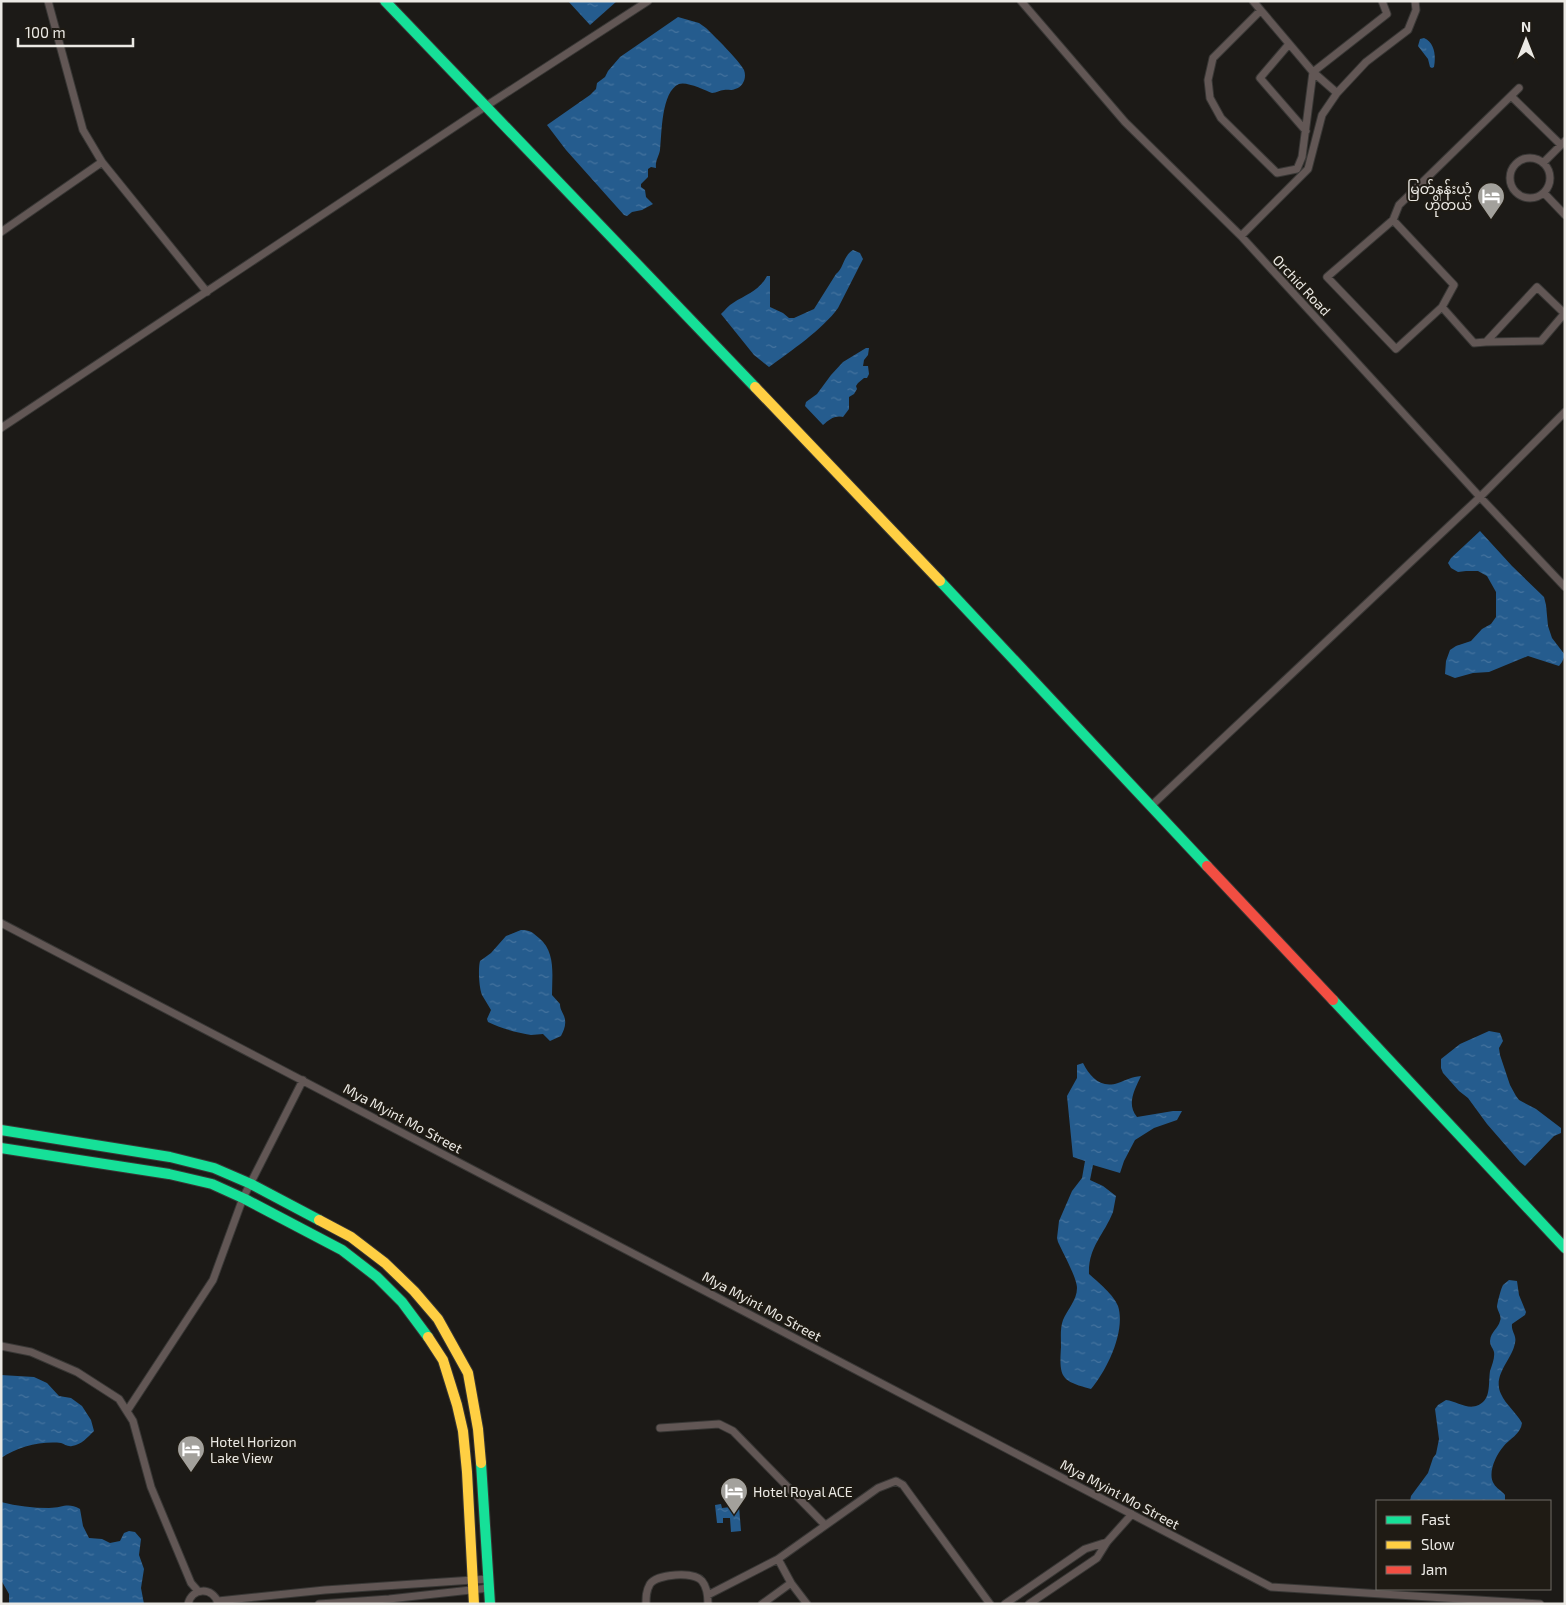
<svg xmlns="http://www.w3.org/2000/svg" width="1566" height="1605" font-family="'Exo 2','Noto Sans Myanmar',sans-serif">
<defs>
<pattern id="water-ripples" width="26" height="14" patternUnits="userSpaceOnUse" patternTransform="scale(1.25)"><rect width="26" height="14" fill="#255c8e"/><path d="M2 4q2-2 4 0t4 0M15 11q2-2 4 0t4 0" fill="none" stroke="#45739e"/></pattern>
</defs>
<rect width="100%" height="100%" fill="#1c1a17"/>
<path fill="url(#water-ripples)" d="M568 1H617L590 25Z
M678 17 699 23 706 28C715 37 739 60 744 70 747 78 743 87 735 89 731 91 728 89 724 90 719 90 717 93 712 93 705 90 686 81 679 84 661 92 662 133 660 150 659 156 655 161 656 168L651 167 648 169V177L641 184V187L645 190 646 197 653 204 642 210 632 212 627 216 624 215 566 150 547 125 590 95 596 89 597 83 605 77 608 71 620 57Z
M1424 38C1435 43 1436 56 1434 67L1432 68 1430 67 1428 59 1418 46 1420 39Z
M853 250 860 253 863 259 838 308C823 329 791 351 769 367L754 355 721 314C725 310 729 305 733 303 747 294 759 291 767 276H770V307L783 313 789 318H794L814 309 836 274C844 268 843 256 853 250Z
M866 348H869L868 355 864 360 863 366H868L869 374 867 378H864L858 383 856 386 857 389 854 394 849 397V409L843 417C834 415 829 420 823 425L805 406 806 402 817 394 831 375 843 362Z
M1480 531 1512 566 1544 597 1546 605 1548 626 1552 638 1565 655 1562 662 1559 666 1528 656 1489 672 1473 673 1455 678 1445 674 1446 661 1450 650 1456 646 1471 641 1482 629 1491 624 1496 617V592L1487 576 1478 571H1466L1458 572 1451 568 1448 563 1451 558Z
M521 930C530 930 532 932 539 938 556 952 552 975 552 995L560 1004C560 1009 562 1011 564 1016 567 1023 564 1030 561 1036L550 1041 543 1034C539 1034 535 1035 531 1035 517 1033 500 1028 488 1022L487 1019 491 1010C488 1005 485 1000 482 995 479 987 478 969 480 961L491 953 506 936Z
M1489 1031 1500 1033 1503 1041 1499 1048 1500 1055 1510 1085 1516 1096 1519 1100 1536 1109 1561 1128V1133L1554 1136 1525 1166 1520 1162 1487 1124 1468 1098 1459 1091 1443 1073 1441 1068V1059L1460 1044Z
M1083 1063C1090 1077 1101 1089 1118 1083 1126 1080 1132 1077 1141 1076 1135 1089 1126 1104 1137 1117L1173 1111H1182L1177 1120 1154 1128 1135 1140 1124 1161 1120 1173 1093 1165 1090 1180 1103 1186 1116 1196C1115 1201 1114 1207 1113 1212 1104 1235 1088 1247 1089 1274 1098 1282 1114 1295 1118 1306 1126 1331 1107 1370 1091 1389 1061 1381 1059 1378 1061 1347 1061 1339 1060 1328 1063 1320 1067 1310 1077 1300 1077 1288 1077 1278 1063 1253 1058 1242L1057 1238 1059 1221 1072 1191 1082 1178 1085 1161 1073 1157 1067 1096 1077 1078V1065Z
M1509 1280 1517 1281 1519 1295 1526 1312 1525 1315 1512 1324C1511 1332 1517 1335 1515 1343 1512 1360 1492 1375 1501 1394 1506 1405 1516 1412 1522 1423 1521 1434 1509 1439 1503 1447 1496 1455 1487 1474 1494 1484 1496 1488 1502 1491 1505 1495V1501H1410L1411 1496 1428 1473 1433 1458 1436 1454 1439 1439 1435 1409 1438 1405 1446 1400C1456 1401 1466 1409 1476 1406 1492 1401 1488 1384 1490 1371 1492 1365 1495 1358 1494 1352 1493 1348 1490 1346 1490 1341 1491 1331 1498 1329 1500 1321 1502 1316 1498 1312 1497 1307 1497 1304 1501 1288 1503 1285 1505 1283 1507 1282 1509 1280Z
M1 1375 34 1377 47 1383 59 1396 71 1398 82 1406 91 1420 94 1431C88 1437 81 1445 72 1446 68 1447 64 1444 61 1443 40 1441 18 1447 1 1458Z
M1 1502C17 1506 33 1508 49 1508 63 1508 67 1502 80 1509L83 1526 89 1538 102 1539 110 1543 120 1541 124 1533 129 1531 135 1532 141 1539 139 1555 144 1569 141 1588 144 1604H9V1594L1 1580Z
M721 1504 722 1508 739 1506 741 1531 731 1532 730 1518H723V1523H717L715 1505Z"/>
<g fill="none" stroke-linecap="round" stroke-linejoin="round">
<g stroke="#383735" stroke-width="9">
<path id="street" d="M48 1 83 130 102 162 207 292
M1021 1 1125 122 1241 236 1480 497 1565 587
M1253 1 1313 72 1387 14 1382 1
M1260 11 1213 58 1208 80 1210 98 1221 118 1277 173 1297 169 1302 157 1313 72
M1289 44 1260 78 1306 131
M1519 88 1399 205 1393 220 1327 277 1396 349 1442 307 1474 343 1486 342 1537 287 1565 314
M1337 93 1366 62 1408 30 1416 10 1415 1
M1511 96 1561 145
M1510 178a20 20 0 1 1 40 0a20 20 0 1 1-40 0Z
M1543 163 1565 141
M1544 193 1565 215
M1393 220 1454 285 1442 307
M1 232 102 162
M1241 236 1308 169 1322 115 1337 93 1313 72
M1486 342 1541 341 1564 314
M1 428 486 106 648 1
M1151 806 1480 497 1565 412
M1 923 1271 1587 1540 1604
M1 1346 31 1352 77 1372 119 1399 133 1421 151 1487 191 1583 198 1591
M127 1411 213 1280 243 1198 303 1080
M660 1428 719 1424 733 1431 825 1525
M778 1559 791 1583 807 1604
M708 1595 778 1559 878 1488 896 1481 903 1485 908 1492 990 1604
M218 1601 325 1590 488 1579
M188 1604C192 1587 213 1587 218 1603
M319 1604 389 1599 489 1588
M646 1604C646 1597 646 1591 650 1584 657 1574 694 1571 702 1581 707 1587 708 1596 708 1604
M762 1604 791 1583
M1005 1604 1085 1549 1107 1542
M1029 1604 1097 1558 1107 1542 1132 1514"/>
</g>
<g stroke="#383735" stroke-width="12">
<path id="fast" d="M385 1 755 387
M940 581 1207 866
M1333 1000 1565 1248
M1 1130 170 1157 214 1168 251 1184 319 1220
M1 1148 169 1174 212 1184 245 1199 342 1250 377 1277 402 1302 428 1337
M481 1463 490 1604"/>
</g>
<g stroke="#383735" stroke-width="12">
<path id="slow" d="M755 387 940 581
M319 1220 351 1237 385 1263 414 1291 438 1319 468 1373 478 1429 481 1463
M428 1337 443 1360 457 1405 463 1431 467 1472 474 1604"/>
</g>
<g stroke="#383735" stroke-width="12">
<path id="jam" d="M1207 866 1333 1000"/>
</g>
<use href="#street" stroke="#625755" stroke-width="7"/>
<use href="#fast" stroke="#16e098" stroke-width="10"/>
<use href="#slow" stroke="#ffcf43" stroke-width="10"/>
<use href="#jam" stroke="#f24e42" stroke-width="10"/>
</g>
<defs>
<g id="hotel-pin" transform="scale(1.4375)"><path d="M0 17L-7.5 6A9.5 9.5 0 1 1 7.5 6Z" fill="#a3a19c" stroke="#1f1b14"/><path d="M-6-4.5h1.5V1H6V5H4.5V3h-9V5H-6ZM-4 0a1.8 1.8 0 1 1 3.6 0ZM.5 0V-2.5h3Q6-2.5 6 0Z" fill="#fff"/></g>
</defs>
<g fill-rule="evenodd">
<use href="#hotel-pin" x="1491" y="196"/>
<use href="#hotel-pin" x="191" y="1449"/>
<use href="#hotel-pin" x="734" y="1491"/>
</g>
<g text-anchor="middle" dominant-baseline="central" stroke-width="4" stroke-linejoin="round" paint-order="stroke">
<g font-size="14" fill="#ebe9e4" stroke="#1f1b14" text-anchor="start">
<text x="1472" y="188" text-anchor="end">မြတ်နန်းယုံ<tspan x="1472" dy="16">ဟိုတယ်</tspan></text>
<text x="210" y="1441">Hotel Horizon<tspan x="210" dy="16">Lake View</tspan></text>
<text x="753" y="1491">Hotel Royal ACE</text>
</g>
<g font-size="14" fill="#ebe9e4" stroke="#1f1b14">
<text transform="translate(1302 285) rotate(47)">Orchid Road</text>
<text transform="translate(403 1118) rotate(28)">Mya Myint Mo Street</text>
<text transform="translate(762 1306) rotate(28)">Mya Myint Mo Street</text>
<text transform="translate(1120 1494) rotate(28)">Mya Myint Mo Street</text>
</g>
</g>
<rect width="1566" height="1605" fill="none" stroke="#ebe9e4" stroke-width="5"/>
<rect x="1376" y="1500" width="175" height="90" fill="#1f1b14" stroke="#716d67"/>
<rect x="1386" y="1516" width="25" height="8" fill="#16e098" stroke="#716d67"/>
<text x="1421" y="1525" font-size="15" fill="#ebe9e4">Fast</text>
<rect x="1386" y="1541" width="25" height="8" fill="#ffcf43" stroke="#716d67"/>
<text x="1421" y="1550" font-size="15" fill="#ebe9e4">Slow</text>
<rect x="1386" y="1566" width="25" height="8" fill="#f24e42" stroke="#716d67"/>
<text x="1421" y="1575" font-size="15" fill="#ebe9e4">Jam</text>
<g transform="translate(1526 40)" stroke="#1f1b14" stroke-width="4" paint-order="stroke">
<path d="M0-4L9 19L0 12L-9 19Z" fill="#ebe9e4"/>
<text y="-8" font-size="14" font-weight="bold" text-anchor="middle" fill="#ebe9e4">N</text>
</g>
<path d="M18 38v8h115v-8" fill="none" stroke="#ebe9e4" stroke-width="2.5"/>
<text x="25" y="38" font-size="15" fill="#ebe9e4" stroke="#1f1b14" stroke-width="4" paint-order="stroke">100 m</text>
</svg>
